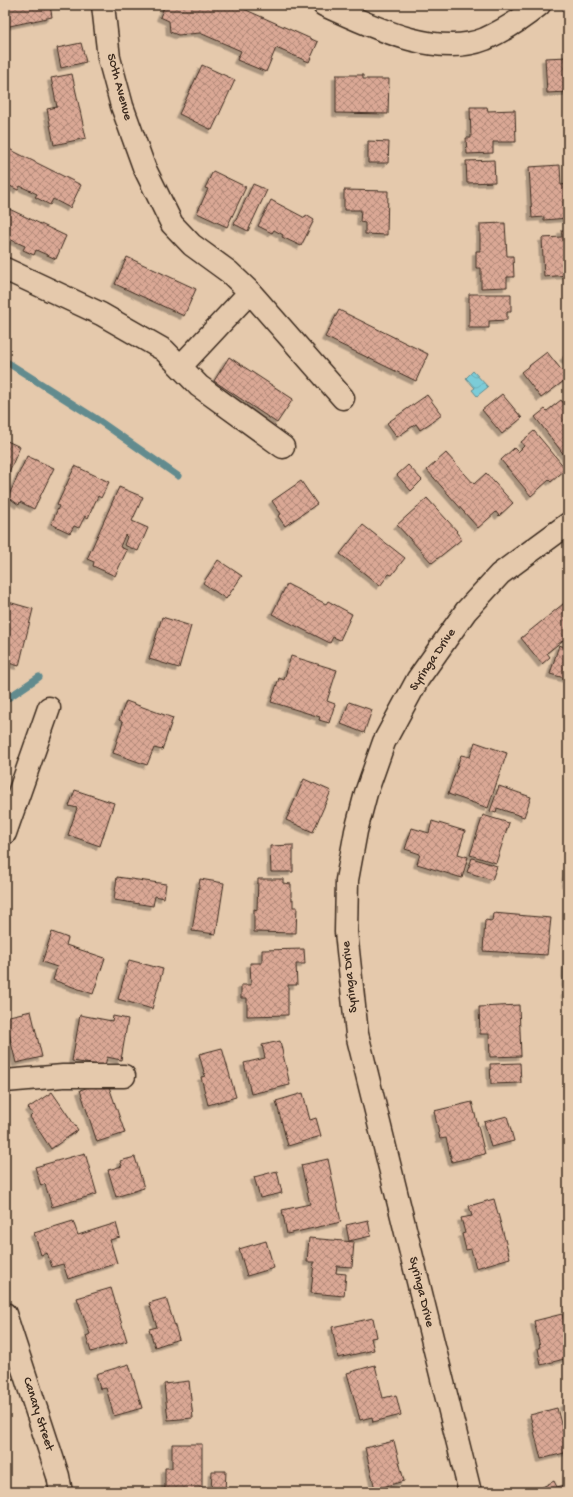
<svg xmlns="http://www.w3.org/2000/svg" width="573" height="1497" font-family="'Gochi Hand',sans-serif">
<defs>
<pattern id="water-waves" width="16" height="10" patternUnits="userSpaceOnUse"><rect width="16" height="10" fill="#7cccd8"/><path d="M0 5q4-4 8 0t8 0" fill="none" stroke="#6cafb9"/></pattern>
<pattern id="building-cross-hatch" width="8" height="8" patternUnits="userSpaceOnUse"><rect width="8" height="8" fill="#daa895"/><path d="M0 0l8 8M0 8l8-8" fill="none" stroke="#b28979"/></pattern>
<filter id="shadow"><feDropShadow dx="-3.5" dy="3.5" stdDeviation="0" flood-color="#0004"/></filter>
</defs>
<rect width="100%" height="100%" fill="#e5c9ac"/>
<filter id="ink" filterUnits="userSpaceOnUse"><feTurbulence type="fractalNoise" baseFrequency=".025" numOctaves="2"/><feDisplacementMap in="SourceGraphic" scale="8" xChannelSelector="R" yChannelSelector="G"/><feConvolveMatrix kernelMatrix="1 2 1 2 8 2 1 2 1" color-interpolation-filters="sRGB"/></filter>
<g filter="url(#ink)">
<path fill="url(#water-waves)" stroke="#628b8e" d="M473 371 488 387 477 396 472 390 475 388 466 378Z"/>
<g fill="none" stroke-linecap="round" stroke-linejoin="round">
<path stroke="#628b8e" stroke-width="7" d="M5 361 98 420 178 476
M5 700 39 677"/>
</g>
<path fill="url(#building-cross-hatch)" stroke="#3b2a1e" filter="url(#shadow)" d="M5 5H50L52 17 5 27Z
M165 5H235L318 42 309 62 276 48 266 72 237 60 241 51 200 33 178 35 170 32 169 21 160 17Z
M81 43 86 62 61 68 57 48Z
M568 53V92L547 93 545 58 568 57Z
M202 65 235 80 212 130 179 114Z
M72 74 86 138 54 145 47 109 57 107 51 78Z
M336 75H363V79H389L388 114 336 113Z
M470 107H487L488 111 515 110 516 142H493V153L467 154 466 138H471Z
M368 141 389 142 388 163H368Z
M5 147 81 185 70 208 53 199 50 205 35 197 37 194 20 186 18 190 6 184 9 179 5 178Z
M494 160 495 182 467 183 466 161Z
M560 165 561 185 568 184V218L544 220V217L532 218 529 167Z
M213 171 246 187 227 227 197 213 208 189 205 188Z
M253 184 267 190 248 231 234 224Z
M344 190 388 191 387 235 365 234V223L360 222 361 210H344Z
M271 200 305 218 306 215 314 220 301 246 282 237 283 235 274 230 272 233 258 226Z
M5 207 66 236 56 259 36 250 34 255 23 250 25 246 7 238 5 241Z
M505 223 507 256H513L514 277H507V287L481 288V268H476V251H480V224Z
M561 230H568V275L544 277 542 238 562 237Z
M127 257 196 289 184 316 115 284Z
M469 294H511V312H507V320L489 321V328H469Z
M339 310 428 354 416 381 325 337Z
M547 352 568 378 541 398 521 372Z
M568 354V363L563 357Z
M229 357 293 399 277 423 214 381Z
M502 394 522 418 502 434 482 410Z
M427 395 442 415 420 430 416 424 397 437 387 423Z
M561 400 568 408V460L535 417 545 409 547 411Z
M534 431 566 469 551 482 549 480 531 496 501 460 514 448 518 452 524 446 521 442Z
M5 440 20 447 5 481Z
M446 453 474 484 486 473 513 503 499 516 496 512 478 528 427 470Z
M27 456 54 468 34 509 20 502 19 505 8 497Z
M408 465 422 480 411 491 397 475Z
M75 466 109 482 101 498 98 496 88 518 85 516 79 528 74 526 70 533 51 524 59 506 57 505Z
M301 481 317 504 285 526 278 516 281 514 272 501Z
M119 487 143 497 132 521 148 528 138 551 124 545 127 537 125 535 120 547 127 550 115 576 93 566 94 562 87 559Z
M427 498 457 531 456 532 462 539 432 563 397 525Z
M363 525 405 558 392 575 389 574 380 586 340 554Z
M218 560 242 576 226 599 203 583Z
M287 584 326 604 328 601 352 614 340 640 333 637 330 643 272 614Z
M568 600V638L567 637 547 653 550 657 542 664 521 638Z
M5 601 33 609 19 666 5 662Z
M162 617 191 626 179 668 149 659Z
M559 645 568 648V679L550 674Z
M291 656 337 670 327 701 335 704 329 723 319 720 320 717 271 702 279 678 284 680Z
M126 701 173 718 162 750 154 748 147 765 113 753 123 722 119 720Z
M349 702 372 710 364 733 341 724Z
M475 742 507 753 488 808 448 794 461 755 470 757Z
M304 779 331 791 313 832 286 820Z
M499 786 531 797 524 817 497 808 496 813 490 811Z
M75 790 114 803 100 846 68 835 77 808 69 806Z
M483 815 509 823 496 863 470 855Z
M432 821 465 831 458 854 468 857 462 878 417 864 420 854 405 849 412 828 429 833Z
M293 845V872H271L270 846Z
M472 858 497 866 492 880 467 872Z
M568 861V892V883H565Z
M117 877 166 884 164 898 155 896 153 906 114 900Z
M200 879 224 883 216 934 192 931Z
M258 879H283V883L291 884V899H293V907H297L296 933 254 932V909L257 910Z
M493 913 551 918 547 955 483 951 485 920 492 921Z
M52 932 68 938 66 945 105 958 93 994 53 980 57 967 42 962Z
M304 949 305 964H296L297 985H288V1015L247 1016V998H241V985H251L250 963H262V950Z
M129 960 163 969 152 1009 118 999Z
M566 964H568V995H565Z
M519 1005 521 1056 490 1057 489 1034H480L479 1007Z
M31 1011 42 1057 16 1063 5 1017Z
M80 1015 112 1021 113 1016 128 1019 121 1060 107 1057 105 1066 72 1061Z
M280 1041 290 1085 251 1094 244 1063 265 1058 262 1045Z
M222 1048 236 1097 208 1105 201 1077 205 1076 199 1054Z
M520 1063 521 1083 491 1084 490 1064Z
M107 1081 125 1133 97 1142 80 1090Z
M52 1092 78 1130 51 1149 30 1117 33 1114 28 1108Z
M303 1093 310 1120 316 1118 321 1136 288 1146 276 1101Z
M472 1102 485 1154 452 1162 446 1138 440 1139 434 1111Z
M507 1116 514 1141 491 1147 484 1122Z
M85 1153 97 1194 52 1207 45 1184 41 1186 35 1167Z
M135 1157 144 1188 116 1197 108 1170 122 1166 120 1161Z
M328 1159 341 1222 287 1234 282 1210 310 1204 301 1165Z
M277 1171 282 1193 260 1198 254 1177Z
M494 1199 510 1258 476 1268 471 1249 466 1250 462 1234 465 1233 461 1218 472 1216 469 1206Z
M368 1220 371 1236 349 1241 346 1225Z
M73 1221 78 1235 116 1223 120 1237 110 1240 117 1263 68 1279 63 1264 52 1267 47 1253 41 1255 34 1233Z
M309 1238 354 1242 352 1267 337 1266 336 1273 346 1274 344 1296 311 1293 314 1262H307Z
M266 1241 274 1268 247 1276 239 1249Z
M111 1288 127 1341 91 1352 86 1336 90 1334 77 1298Z
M166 1298 179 1339 155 1347 149 1329 157 1327 149 1303Z
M562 1314 564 1322 568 1321V1358L541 1365 538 1348 540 1347 534 1321Z
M373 1318 377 1337 371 1338 374 1350 338 1358 332 1327Z
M129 1364 142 1408 114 1416 106 1388 100 1389 96 1374Z
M375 1365 383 1398 396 1395 401 1415 373 1422 372 1417 360 1420 347 1373Z
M189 1381 193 1418 168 1420 164 1384Z
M568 1402V1419L563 1404Z
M557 1408 568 1452 541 1459 530 1415Z
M394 1441 404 1481 375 1489 365 1448Z
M172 1444H202V1492H165V1468H172Z
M212 1471H226L225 1492H211Z
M554 1481 557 1487 568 1484V1492H533Z"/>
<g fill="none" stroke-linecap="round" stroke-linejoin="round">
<g stroke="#3b2a1e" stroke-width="25">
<path id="minor" d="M103 5 109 58 122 106 144 167 172 224 192 245 229 272 250 292 343 398
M324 5C369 25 435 59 485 39 505 30 522 19 539 5
M5 269 101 314 164 350 199 386 283 447
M181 366 250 292
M5 833 49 708
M5 1081 63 1076H124
M5 1314 58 1476 61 1492
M470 1492 357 1034 346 932 347 880 356 831 366 793 384 742 418 679 466 611 500 574 568 524"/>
</g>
<use href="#minor" stroke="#e5c9ac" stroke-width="22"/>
</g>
</g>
<g text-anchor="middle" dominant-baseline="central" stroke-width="4" stroke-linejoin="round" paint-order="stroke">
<g font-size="13" fill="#3b2a1e" stroke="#e5c9ac">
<text transform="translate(119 87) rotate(75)">50th Avenue</text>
<text transform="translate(433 660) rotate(-56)">Syringa Drive</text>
<text transform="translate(350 977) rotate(-96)">Syringa Drive</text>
<text transform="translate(421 1292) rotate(76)">Syringa Drive</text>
<text transform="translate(38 1414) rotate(72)">Canary Street</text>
</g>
</g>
<rect width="573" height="1497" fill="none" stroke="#e5c9ac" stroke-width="20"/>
<rect x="10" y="10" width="553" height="1477" fill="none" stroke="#3b2a1e" stroke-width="1.5" filter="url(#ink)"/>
</svg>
